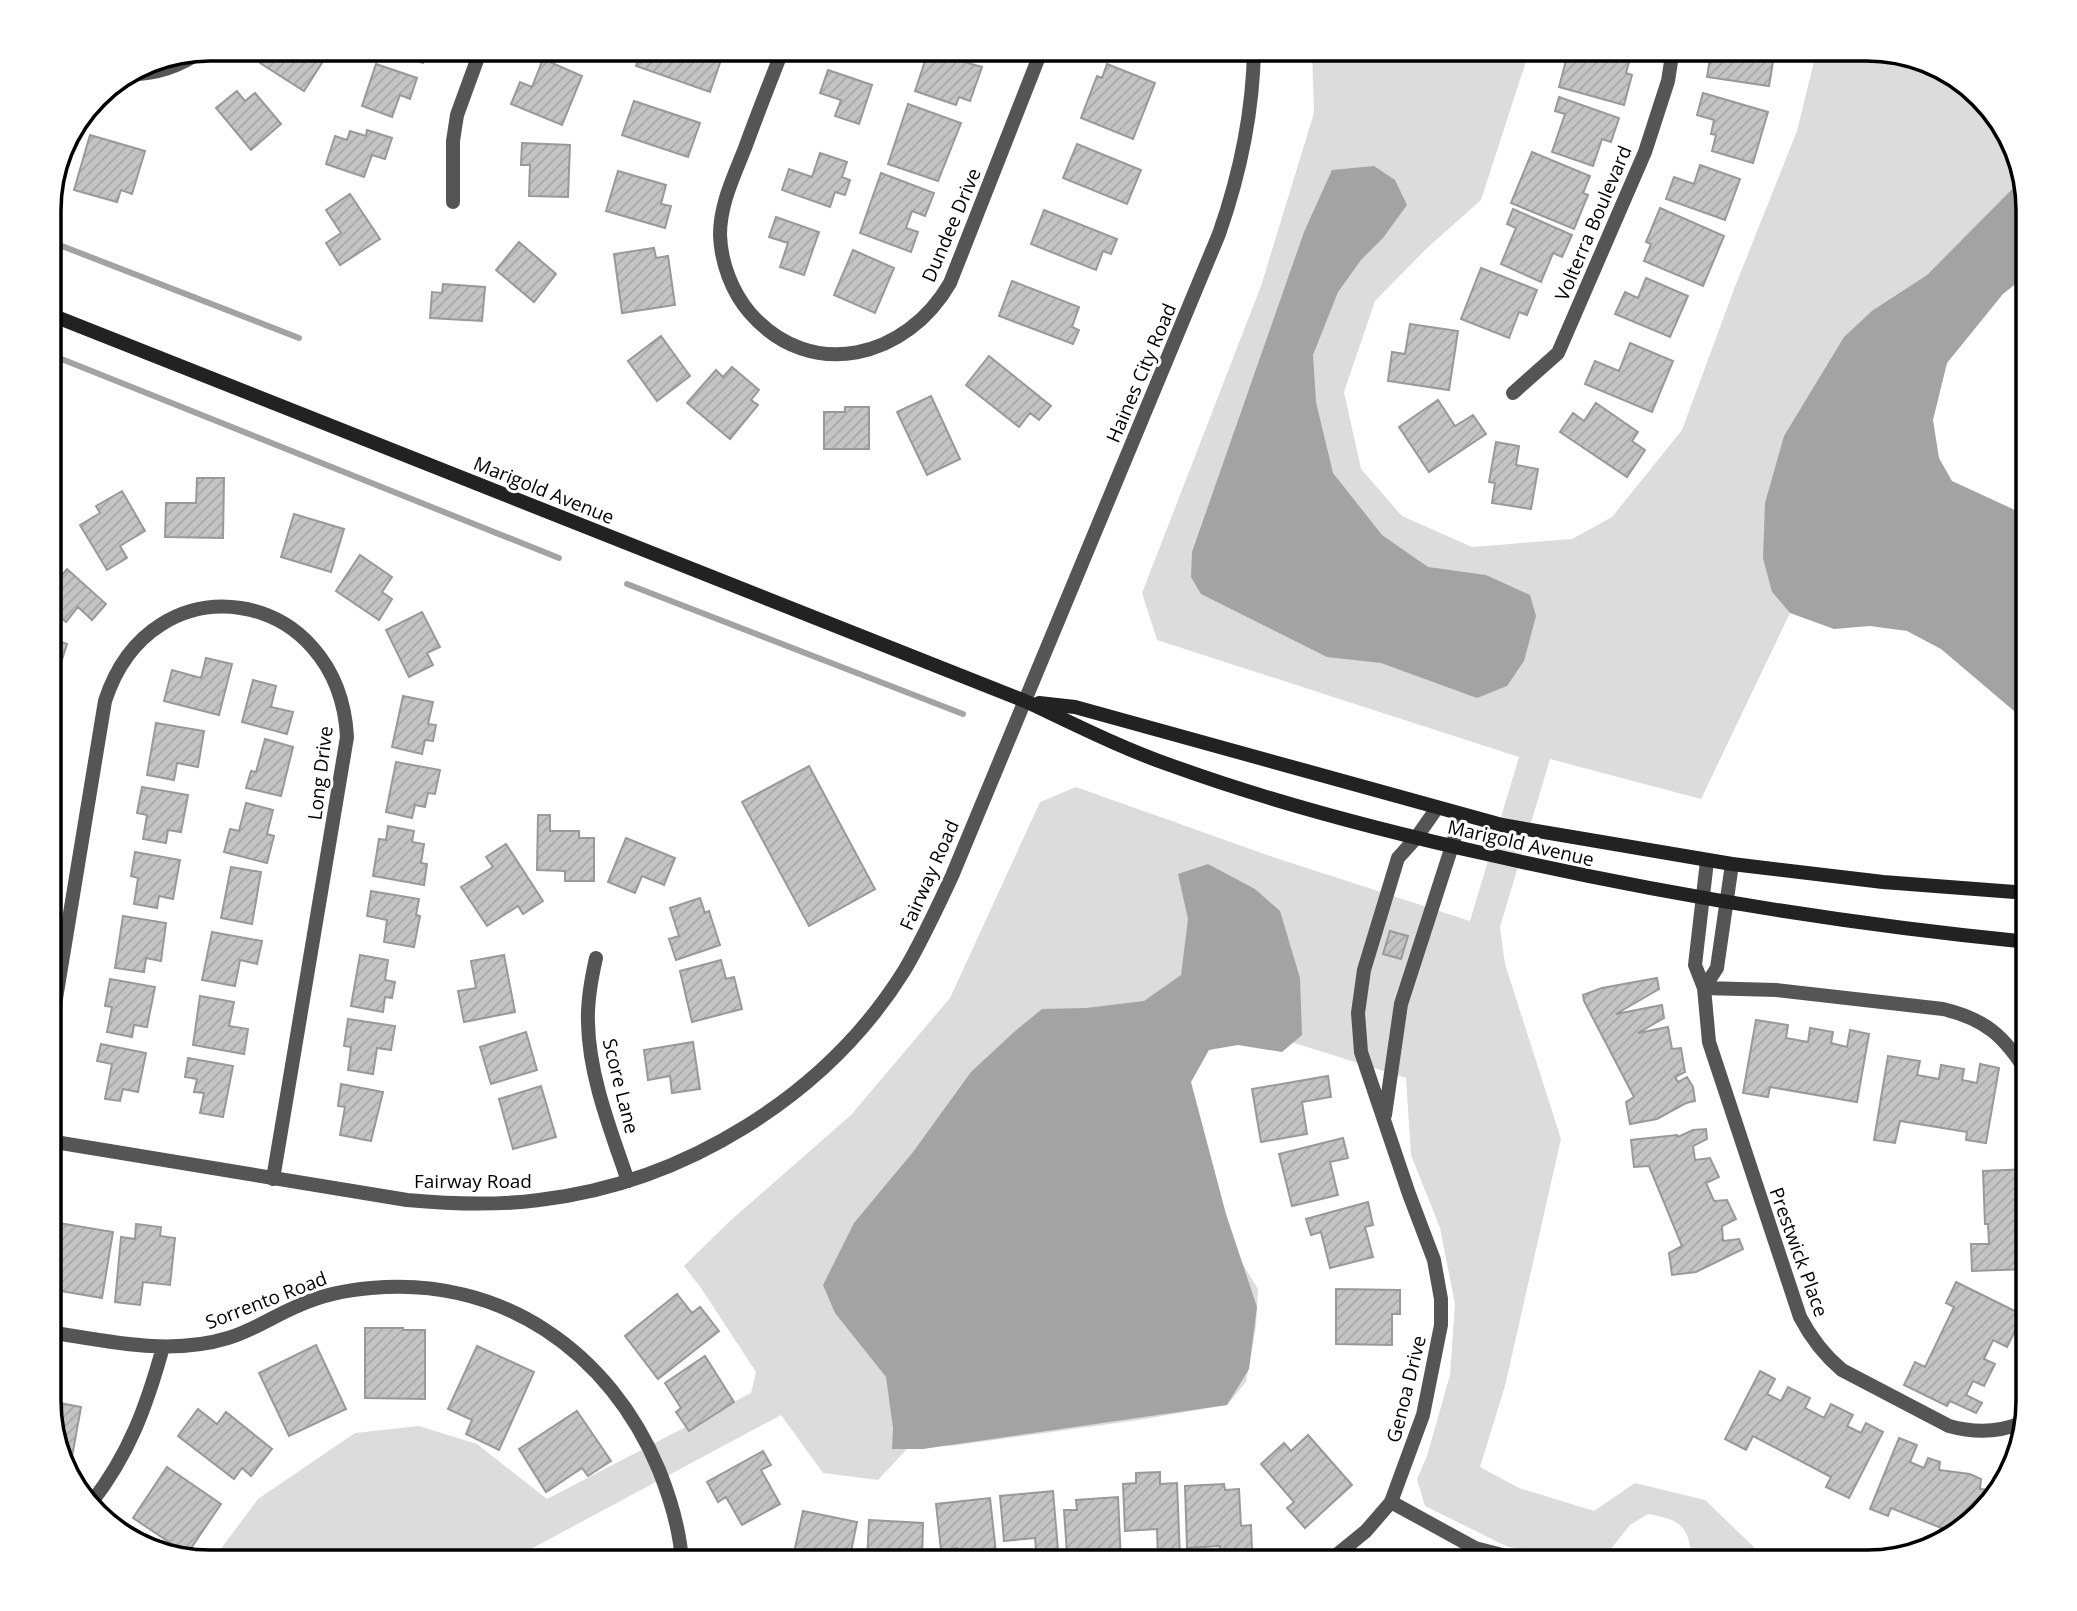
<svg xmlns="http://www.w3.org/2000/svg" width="2077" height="1611" font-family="'Open Sans',sans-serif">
<defs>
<pattern id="building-hatch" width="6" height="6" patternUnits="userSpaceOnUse" patternTransform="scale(1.75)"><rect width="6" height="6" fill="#c4c4c4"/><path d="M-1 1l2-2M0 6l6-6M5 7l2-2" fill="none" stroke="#a7a7a7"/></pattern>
</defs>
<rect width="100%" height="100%" fill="#fff"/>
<path fill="#dcdcdc" d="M1312 49H1530L1481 200 1426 249 1375 301 1344 392 1361 469 1402 516 1472 547 1572 539 1612 517 1682 430 1736 284 1797 131 1817 49H1867L1965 83 2012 139 2021 180 1927 275 1873 310 1772 592 1790 613 1701 799 1550 759 1500 927 1505 964 1561 1139 1505 1386 1480 1467 1519 1488 1594 1511 1635 1483 1705 1500 1757 1550 1830 1562H1692C1689 1527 1683 1520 1648 1514L1630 1525 1606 1555 1586 1558 1508 1547 1425 1506 1417 1479 1427 1456 1450 1375 1455 1304 1440 1228 1411 1155 1406 1078 1272 1036 1216 1032 1189 1070 1194 1132 1222 1230 1258 1289 1256 1327 1246 1382 1227 1405 1139 1420 950 1446 917 1438 878 1480 823 1473 781 1415 514 1558 516 1562H211L258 1499 355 1433 419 1426 477 1444 547 1499 751 1393 756 1372 701 1288 684 1266 731 1220 851 1115 950 998 1040 802 1076 787 1267 855 1470 921 1519 757 1157 640 1142 593 1261 286 1314 113Z"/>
<path fill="#a3a3a3" d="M1374 166 1395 180 1407 205 1383 238 1361 260 1338 292 1313 355 1316 402 1333 473 1382 535 1428 567 1486 575 1530 595 1536 616 1524 661 1507 686 1477 698 1381 663 1327 657 1201 594 1191 577 1192 552 1304 232 1332 170Z
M2021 180 2028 210V274L2003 294 1947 363 1933 420 1939 458 1952 481 2028 516V734L2014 711 1941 649 1907 631 1870 626 1834 629 1790 613 1772 592 1763 558 1765 503 1784 436 1844 337 1873 310 1927 275Z
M1208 864 1255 889 1280 911 1300 978 1302 1035 1282 1052 1238 1045 1209 1050 1191 1082 1226 1214 1257 1307 1249 1369 1227 1405 923 1449H892L893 1428 886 1377 835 1313 823 1285 854 1223 913 1152 971 1072 1014 1032 1042 1009 1086 1008 1144 1001 1181 975 1188 919 1178 874Z"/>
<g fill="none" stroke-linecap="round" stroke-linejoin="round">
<path stroke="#a3a3a3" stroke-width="6" d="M49 241 299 338
M49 354 559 558
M627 584 963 714"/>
</g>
<path fill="url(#building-hatch)" stroke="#999" stroke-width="2" d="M269 49 284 56 289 49H319L327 55 304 91 260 63Z
M384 49H428L423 63Z
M642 49 651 51 652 49H700L722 57 710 92 636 66Z
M864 49H896L893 59Z
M929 49 972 50 968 63 982 67 970 101 959 97 956 105 915 91Z
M1147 49H1186L1182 61Z
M1569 49H1625L1632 51 1626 73 1632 75 1624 105 1559 87Z
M1728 49H1775L1769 86 1707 77 1711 52 1727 55Z
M543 59 582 76 562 125 511 104 520 82 532 87Z
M376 64 417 78 410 99 400 95 392 117 362 106Z
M1107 64 1155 83 1133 139 1081 118 1097 76 1102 78Z
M828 70 872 85 859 124 835 116 841 100 820 93Z
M237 91 245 101 255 93 281 124 251 150 216 108Z
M1703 93 1768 112 1753 163 1712 151 1716 135 1711 134 1714 120 1697 115Z
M1559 97 1619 118 1611 142 1602 139 1593 166 1552 152 1565 114 1555 111Z
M634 101 700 123 688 157 622 135Z
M908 104 961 123 938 181 888 164Z
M367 130 392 138 385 159 372 155 364 177 326 164 335 136 347 140 350 131 366 136Z
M90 135 145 151 132 194 121 190 117 202 74 190Z
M522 143 570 145 568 197 529 196 530 165H521Z
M1077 144 1141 170 1127 204 1063 178Z
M1532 152 1590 176 1583 193 1588 195 1574 229 1511 203Z
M820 153 847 162 842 177 850 180 845 195 835 192 830 207 782 190 789 169 812 177Z
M1700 165 1740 179 1725 220 1666 199 1674 177 1694 184Z
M618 171 666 185 661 204 671 206 665 228 606 211Z
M881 173 934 193 925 216 912 211 906 228 918 232 911 252 860 233Z
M350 194 380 239 340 265 326 243 341 233 326 210Z
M1660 208 1724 236 1703 286 1644 261 1651 244 1646 242Z
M1513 209 1572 235 1562 257 1553 253 1541 282 1501 264 1516 228 1507 224Z
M1044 210 1117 239 1111 254 1103 251 1096 270 1031 244Z
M776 217 819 232 804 275 780 267 788 243 769 237Z
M519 242 556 274 534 302 496 270Z
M654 248 656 258 668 256 675 305 622 313 614 254Z
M853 250 894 268 875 313 834 295Z
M1481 268 1537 290 1527 315 1519 312 1509 338 1461 319Z
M1646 278 1688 296 1670 337 1615 314 1625 292 1638 298Z
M1012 281 1079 307 1072 327 1079 330 1073 344 999 316Z
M443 284 485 287 482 321 430 318 432 292 442 293Z
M1410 324 1458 331 1449 390 1388 381 1392 352 1405 354Z
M661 336 690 376 657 401 628 361Z
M1630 343 1673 361 1652 412 1585 384 1595 361 1619 371Z
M989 356 1051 406 1039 420 1030 413 1019 427 966 385Z
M732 367 759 390 751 400 758 405 730 439 687 403 716 370 723 377Z
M931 396 960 459 927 475 897 412Z
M1438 400 1455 426 1473 415 1486 434 1429 472 1399 427Z
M1596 403 1638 432 1632 441 1645 450 1627 477 1560 432 1573 413 1584 421Z
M845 407H869V449H824V412H845Z
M1496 442 1519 446 1516 465 1538 469 1531 509 1492 503 1495 483 1489 482Z
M197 478H224L223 538 165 537 166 503H196Z
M122 491 145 531 120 546 127 558 107 570 80 525 100 513 96 506Z
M294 514 344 529 331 572 281 557Z
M360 555 392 577 382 592 392 599 379 620 336 591Z
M67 569 106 604 92 620 78 607 66 622 49 607V590Z
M422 612 440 647 427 653 433 665 409 677 386 630Z
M49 638 67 644 51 694 49 693Z
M206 658 232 664 219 715 164 701 172 670 201 678Z
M253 680 276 686 271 707 293 712 287 734 242 722Z
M403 696 433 702 428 724 436 725 433 741 425 740 422 754 392 747Z
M156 723 204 731 198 767 177 763 174 780 147 775Z
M265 739 293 747 281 796 246 788 251 771 256 772Z
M396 762 440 770 435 794 428 793 425 807 415 805 412 818 386 812Z
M809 766 875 889 809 926 742 802Z
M142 787 188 795 181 832 168 830 166 843 143 839 147 815 137 813Z
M246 803 273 810 267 834 274 836 267 863 224 852 230 829 239 831Z
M538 815H550V831H579V838H594V881H565V871L537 870Z
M388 826 414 831 412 842 424 844 421 863 427 864 424 885 373 876 379 839 386 840Z
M626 838 675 858 664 885 642 876 635 893 608 882Z
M506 844 543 901 523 914 518 906 487 926 461 887 493 867 486 857Z
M135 852 180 860 173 899 159 896 157 908 134 904 138 878 131 876Z
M231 867 261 872 252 924 221 918Z
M371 891 419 899 416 915 420 916 414 947 384 942 387 920 367 916Z
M700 898 705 913 709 911 720 945 676 960 669 939 679 936 670 908Z
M123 916 166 923 161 961 146 958 144 972 115 968Z
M1390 931 1408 936 1401 959 1383 954Z
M212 932 262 941 257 964 240 960 235 986 202 980Z
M360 955 388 960 385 980 395 982 392 998 385 997 383 1012 351 1006Z
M504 955 515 1012 464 1022 458 991 476 988 471 961Z
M721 960 726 979 734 977 742 1009 692 1022 680 971Z
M1657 978 1659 989 1616 1014 1662 1005 1664 1018 1638 1033 1668 1027 1672 1049 1681 1048 1685 1072 1675 1077 1678 1082 1687 1077 1693 1087 1695 1101 1686 1103 1657 1119 1630 1124 1626 1102 1634 1097 1584 1001 1583 995 1602 988Z
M110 979 155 987 147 1027 134 1025 132 1037 107 1032 112 1007 105 1006Z
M200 996 234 1002 229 1026 248 1029 244 1054 193 1045Z
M348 1019 395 1026 391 1050 377 1048 373 1074 348 1070 351 1047 344 1046Z
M1756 1020 1788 1025 1786 1038 1808 1042 1810 1028 1833 1032 1831 1043 1847 1047 1850 1030 1869 1034 1857 1102 1770 1087 1768 1097 1743 1093Z
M526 1032 537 1070 491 1084 480 1047Z
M693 1042 700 1089 672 1093 670 1076 648 1080 644 1050Z
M101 1044 146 1053 138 1092 123 1089 120 1101 105 1099 112 1064 97 1061Z
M1888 1056 1920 1061 1917 1075 1939 1079 1941 1065 1964 1069 1962 1080 1977 1083 1980 1064 1999 1068 1986 1143 1966 1140 1967 1132 1900 1121 1895 1143 1874 1140Z
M188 1058 233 1066 223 1117 200 1113 204 1093 194 1092 197 1079 185 1077Z
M1328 1076 1331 1097 1302 1102 1307 1134 1261 1142 1252 1089Z
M341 1084 383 1092 371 1141 340 1135 345 1107 338 1106Z
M541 1086 556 1137 513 1149 499 1099Z
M1706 1129 1707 1139 1693 1146 1695 1160 1710 1158 1719 1177 1706 1183 1714 1201 1727 1200 1736 1219 1722 1226 1723 1241 1739 1239 1743 1249 1696 1272 1672 1275 1669 1253 1682 1246 1649 1166 1634 1167 1631 1140 1677 1135 1678 1137 1693 1130Z
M1343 1138 1348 1158 1330 1162 1338 1195 1292 1206 1279 1154Z
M2028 1169V1269L1972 1271 1971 1244H1989L1988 1224H1985L1983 1171Z
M1368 1202 1373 1225 1365 1227 1373 1257 1330 1268 1321 1232 1311 1235 1306 1219Z
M59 1223 113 1232 102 1298 49 1289Z
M136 1224 161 1227 160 1236 175 1238 170 1285 143 1282 140 1305 115 1302 121 1237 135 1239Z
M1956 1282 2023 1315 2007 1347 1993 1340 1984 1359 1995 1364 1984 1386 1973 1381 1966 1395 1982 1403 1976 1413 1950 1401 1947 1406 1904 1385 1915 1362 1925 1367 1954 1307 1946 1303Z
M1336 1289 1400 1290V1314H1392V1345L1336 1344Z
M677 1294 692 1313 700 1307 719 1331 658 1379 625 1336Z
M365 1328H403V1330H425V1399L365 1398Z
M316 1345 346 1409 289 1436 259 1373Z
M477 1346 534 1372 499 1450 466 1434 472 1420 448 1409Z
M705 1356 734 1402 689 1431 676 1412 681 1408 665 1383Z
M1760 1371 1775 1379 1767 1394 1781 1401 1788 1387 1810 1398 1805 1408 1824 1418 1831 1404 1853 1415 1847 1426 1861 1433 1866 1423 1883 1432 1849 1498 1826 1487 1831 1477 1753 1436 1746 1450 1725 1439Z
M49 1374 55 1375 50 1401 81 1407 72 1457 61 1454 49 1411Z
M198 1409 217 1424 226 1412 272 1449 251 1476 242 1468 234 1479 178 1436Z
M577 1411 611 1461 588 1476 582 1468 546 1492 519 1449Z
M1308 1435 1352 1485 1305 1528 1287 1508 1294 1502 1261 1464 1284 1443 1291 1451Z
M1899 1438 1917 1445 1910 1462 1924 1468 1928 1458 1940 1462 1939 1470 1970 1474 1981 1479 1980 1489 1990 1490 1993 1483 1999 1485 1994 1499 1954 1533 1891 1508 1888 1516 1870 1509Z
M763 1451 771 1465 761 1470 780 1504 742 1525 726 1497 718 1502 707 1482Z
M167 1467 221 1504 187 1554 133 1518Z
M1160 1472V1484L1177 1483 1180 1558 1158 1559 1157 1529 1125 1531 1123 1484 1136 1483V1473Z
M1224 1484 1225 1490 1239 1489 1241 1526 1251 1525 1252 1550 1220 1552V1546L1187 1548 1185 1486Z
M1053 1491 1059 1562H1037L1035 1538 1004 1541 1000 1496Z
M1118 1497 1121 1562H1098V1553L1067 1554 1064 1510H1077L1076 1500Z
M990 1498 997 1562H978L977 1550 958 1552 957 1548 941 1550 936 1504Z
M803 1511 857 1522 849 1562H792Z
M869 1520 923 1523 922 1561 932 1562H867Z"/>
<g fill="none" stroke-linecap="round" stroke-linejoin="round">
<path stroke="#555" stroke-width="14" d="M783 49C770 82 757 115 745 148 734 176 720 204 720 235 721 263 732 292 750 313 811 383 907 358 950 283L1042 49
M128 74C155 75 180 66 202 51
M453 202V141L457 115 481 49
M1513 393 1558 353 1645 152 1668 81 1673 49
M1707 861 1695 965 1704 988 1709 1042 1800 1317C1811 1338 1824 1355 1842 1370L1949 1426C1974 1433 1997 1433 2021 1423
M596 958C591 980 587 1001 588 1023 589 1076 611 1131 628 1181
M1704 988 1776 990 1943 1009C1986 1019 2005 1037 2028 1074
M1704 988 1717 968 1732 864
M49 1041 105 701C152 556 339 586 347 737L273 1179
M1385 1115 1401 1004 1462 815
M49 1332C108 1341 169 1356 228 1338 253 1331 275 1315 300 1305 322 1295 347 1290 371 1288 502 1276 610 1352 659 1470 671 1500 680 1530 682 1562
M1391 1502 1475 1548 1529 1562
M91 1503C129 1455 147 1405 163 1347
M1328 1562 1366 1531 1391 1502 1423 1415 1441 1325V1299L1434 1260 1409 1194 1361 1052 1358 1013 1364 970 1398 858 1416 838 1437 808
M1633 1562 1655 1557"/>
<path stroke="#555" stroke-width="14" d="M49 1141 407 1200C451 1204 495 1206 539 1200 684 1183 826 1096 904 971 922 941 937 908 952 876L1219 234C1240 174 1253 113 1254 49"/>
<path stroke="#222" stroke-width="14" d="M49 314 1025 701C1072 723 1121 748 1170 765 1274 803 1383 831 1491 855 1671 896 1844 924 2028 942
M1039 703 1075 707 1502 825 1732 864 1883 882 2028 893"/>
</g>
<g text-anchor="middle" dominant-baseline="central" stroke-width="6" stroke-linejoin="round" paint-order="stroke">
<g font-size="19" fill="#000" stroke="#fff">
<text transform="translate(1593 223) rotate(-67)">Volterra Boulevard</text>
<text transform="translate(951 225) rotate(-67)">Dundee Drive</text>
<text transform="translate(1141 373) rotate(-67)">Haines City Road</text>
<text transform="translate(544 490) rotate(22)">Marigold Avenue</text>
<text transform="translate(320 773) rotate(-83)">Long Drive</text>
<text transform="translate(1521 843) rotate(13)">Marigold Avenue</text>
<text transform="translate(929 875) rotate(-66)">Fairway Road</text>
<text transform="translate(621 1086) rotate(76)">Score Lane</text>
<text x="473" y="1181">Fairway Road</text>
<text transform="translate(1799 1252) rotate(70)">Prestwick Place</text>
<text transform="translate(266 1300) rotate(-21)">Sorrento Road</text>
<text transform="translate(1406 1389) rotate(-76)">Genoa Drive</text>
</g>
</g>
<path d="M0 0H2077V1611H0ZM210 61H1867A149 149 0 0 1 2016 210V1401A149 149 0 0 1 1867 1550H210A149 149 0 0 1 61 1401V210A149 149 0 0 1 210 61Z" fill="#fff" fill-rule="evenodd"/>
<path fill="none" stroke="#000" stroke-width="3.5" d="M210 61H1867A149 149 0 0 1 2016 210V1401A149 149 0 0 1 1867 1550H210A149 149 0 0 1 61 1401V210A149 149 0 0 1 210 61Z"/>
</svg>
